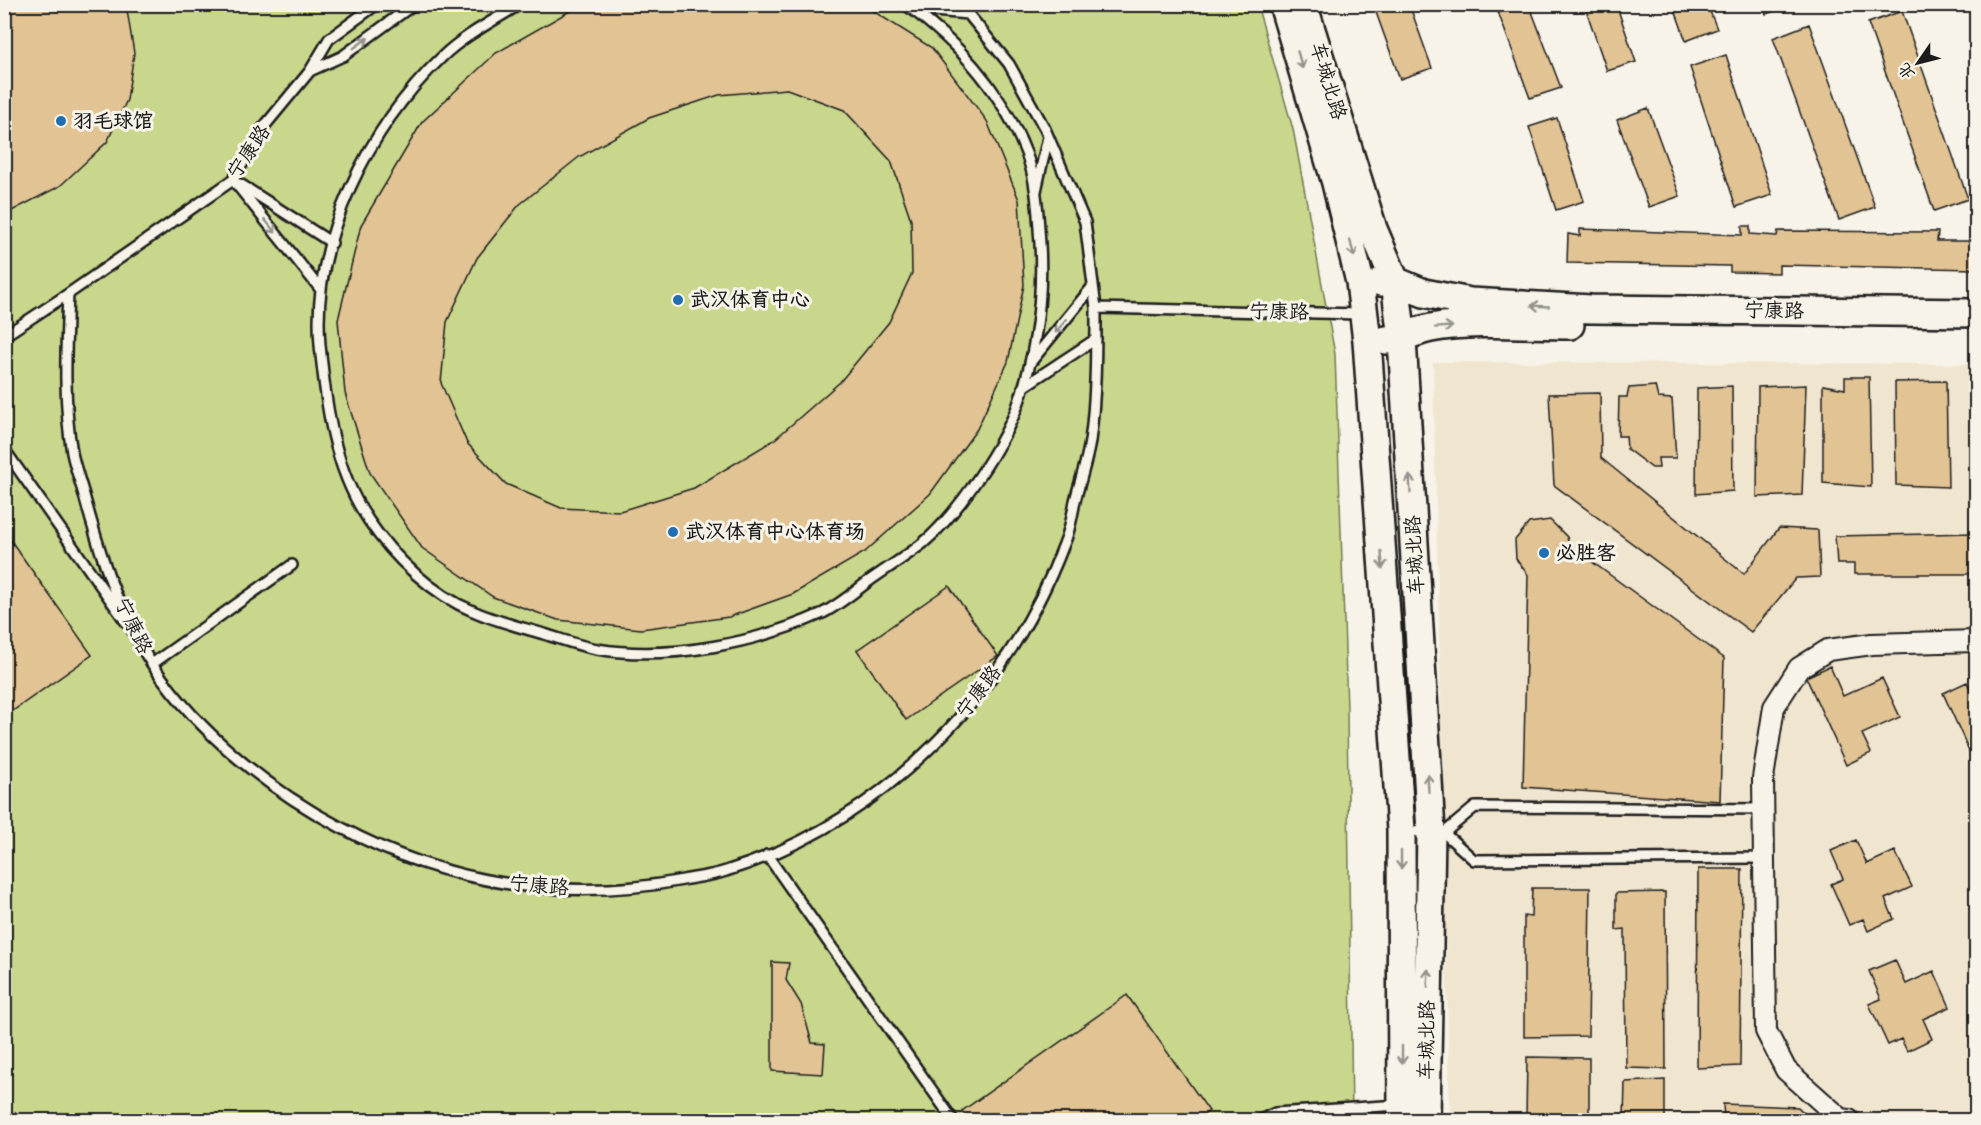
<svg xmlns="http://www.w3.org/2000/svg" width="1981" height="1125" font-family="'Architects Daughter','LXGW WenKai TC',sans-serif">
<rect width="100%" height="100%" fill="#f7f3e8"/>
<filter id="ink" filterUnits="userSpaceOnUse"><feTurbulence type="fractalNoise" baseFrequency=".0167" numOctaves="2"/><feDisplacementMap in="SourceGraphic" scale="12" xChannelSelector="R" yChannelSelector="G"/><feConvolveMatrix kernelMatrix="1 2 1 2 8 2 1 2 1" color-interpolation-filters="sRGB"/></filter>
<g filter="url(#ink)">
<path fill="#f0e5cf" d="M1433 362 1976 364V1120H1450Z"/>
<path fill="#c8d78b" stroke="#727a54" stroke-width="1.5" d="M5 5H1257L1293 129 1335 354 1347 709 1352 1120H5Z"/>
<path fill="#e1c394" stroke="#1c1c1c" stroke-width="1.5" fill-rule="evenodd" d="M4 4H126L134 53 127 100 107 142 60 186 4 215Z
M582 4H862L932 48 987 121 1019 200 1024 285 1008 362 977 429 930 494 865 552 793 594 729 617 641 629 558 620 493 597 422 548 370 473 345 393 338 320 361 225 422 122 496 53ZM787 89 844 110 891 161 911 220 912 273 889 322 840 382 774 440 694 488 620 511 561 508 506 484 467 443 441 383 447 322 477 258 519 205 579 157 649 118 719 95Z
M1373 4H1409L1432 68 1400 79Z
M1495 4H1529L1561 88 1530 98Z
M1584 4H1616L1636 62 1607 71Z
M1673 4H1707L1717 29 1686 41Z
M1762 4H1790V6L1766 14Z
M1902 11 1968 199 1934 211 1868 23Z
M1809 24 1875 207 1839 220 1773 38Z
M1726 55 1772 195 1736 207 1690 67Z
M1648 108 1680 196 1649 207 1617 120Z
M1557 118 1584 201 1556 210 1529 127Z
M1742 226H1750V234L1777 236 1778 231 1938 232 1937 241H1976V269L1779 265V273L1730 272V266L1567 263 1568 234 1580 236V229L1742 235Z
M1971 373H1976V485H1973Z
M1845 377H1869L1871 487 1823 483V385L1845 389Z
M1946 381 1948 487 1896 485 1895 382Z
M1806 385 1802 495 1757 497 1758 387Z
M1655 386 1658 398 1672 399 1676 458H1658L1659 468H1652L1627 449 1626 436H1618L1619 397H1627L1629 388Z
M1732 386 1733 491 1696 494 1697 388Z
M1600 393 1601 458 1744 574 1779 528 1818 530 1820 577 1796 578 1751 632 1554 485 1549 394Z
M1550 520 1567 537 1569 545 1724 658 1720 801 1523 787 1528 575 1516 559 1515 540 1529 523Z
M4 531 92 655 4 717Z
M1975 533 1974 574H1854V564H1837L1835 536Z
M949 586 998 656 906 720 857 650Z
M1830 666 1843 696 1882 678 1900 717 1862 734 1871 753 1846 765 1806 677Z
M1967 682 1976 703V766L1943 693Z
M1856 840 1867 864 1895 851 1912 887 1885 899 1894 919 1868 931 1863 919 1849 925 1831 884 1843 879 1831 851Z
M1698 869H1742L1740 1066 1697 1068Z
M1532 888H1590L1588 1036 1524 1037V916L1531 917Z
M1665 892 1666 1069 1626 1068 1625 929 1616 930V893Z
M1895 960 1906 984 1934 971 1950 1007 1923 1019 1932 1039 1907 1051 1901 1039 1888 1045 1869 1004 1881 999 1869 971Z
M772 962 789 963 786 980 801 1004 812 1043 825 1044 823 1074 772 1071Z
M1127 995 1209 1111 1196 1120H968L962 1111Z
M1527 1057 1589 1058V1120H1526Z
M1665 1080V1120H1624L1625 1082Z
M1723 1104 1798 1107 1811 1120H1724Z"/>
<g fill="none" stroke-linecap="round" stroke-linejoin="round">
<g stroke="#1c1c1c" stroke-width="14">
<path id="lane" d="M377 4 329 39 310 71 263 128 233 180 68 294C66 346 63 401 72 453 75 467 80 481 84 495 100 554 119 616 154 667 200 734 268 789 340 827 446 884 564 903 683 880 697 877 712 876 726 871 882 823 1007 695 1064 544 1070 531 1072 516 1075 501 1080 481 1087 461 1090 441 1096 398 1096 352 1096 308L1360 314
M520 4C495 20 465 35 443 56 369 127 311 239 320 345 326 406 334 470 369 521 393 557 433 595 473 611 495 621 520 627 544 634 561 639 579 646 597 649 670 661 757 643 823 613 839 605 854 592 869 581 886 569 905 557 922 544 958 514 1005 444 1020 399 1036 350 1043 296 1040 244 1038 214 1037 181 1026 153 1002 91 958 42 905 4
M960 4 1009 64 1045 129 1085 222 1096 308
M911 9 968 14
M310 71 343 56 414 4
M233 180 321 290
M240 184 332 243
M1036 191 1048 137
M4 336 68 294
M1030 363 1093 286
M1023 387 1096 339
M4 449 126 622
M152 664 292 565
M1404 831 1444 833 1475 807 1765 809
M1444 833 1474 860 1764 858
M767 855 953 1120
M1260 1120 1275 1113 1400 1105"/>
</g>
<g stroke="#1c1c1c" stroke-width="24">
<path id="street" d="M1849 1120 1841 1119 1786 1070 1766 1031 1763 778 1774 707 1799 668 1828 650 1872 644 1976 641"/>
</g>
<g stroke="#1c1c1c" stroke-width="32">
<path id="secondary" d="M1283 4 1336 183 1360 282 1367 341 1401 830 1402 1120
M1303 4 1373 229 1395 281 1402 339 1431 832 1426 1120
M1381 282 1395 281 1424 293 1470 302 1591 309 1976 313
M1386 340C1403 339 1415 331 1431 328 1475 320 1525 325 1570 325"/>
</g>
<use href="#lane" stroke="#f7f3e8" stroke-width="9"/>
<use href="#street" stroke="#f7f3e8" stroke-width="20"/>
<use href="#secondary" stroke="#f7f3e8" stroke-width="27"/>
</g>
<defs><path id="oneway-shaft" d="M-6 0H5M1.5-3L5.5 0L1.5 3" fill="none" stroke-width="1.6" stroke-linecap="round" stroke-linejoin="round" transform="scale(1.5)"/></defs>
<g stroke="#94928c">
<use href="#oneway-shaft" transform="translate(361 43) rotate(-36)"/>
<use href="#oneway-shaft" transform="translate(1300 60) rotate(74)"/>
<use href="#oneway-shaft" transform="translate(270 226) rotate(51)"/>
<use href="#oneway-shaft" transform="translate(1352 248) rotate(76)"/>
<use href="#oneway-shaft" transform="translate(1540 306) rotate(-177)"/>
<use href="#oneway-shaft" transform="translate(1061 326) rotate(130)"/>
<use href="#oneway-shaft" transform="translate(1444 327) rotate(-4)"/>
<use href="#oneway-shaft" transform="translate(1410 484) rotate(-93)"/>
<use href="#oneway-shaft" transform="translate(1382 560) rotate(86)"/>
<use href="#oneway-shaft" transform="translate(1428 783) rotate(-93)"/>
<use href="#oneway-shaft" transform="translate(1401 860) rotate(90)"/>
<use href="#oneway-shaft" transform="translate(1428 978) rotate(-89)"/>
<use href="#oneway-shaft" transform="translate(1402 1055) rotate(90)"/>
</g>
</g>
<g fill="#1f6fb2" stroke="#f7f3e8" stroke-width="2">
<circle cx="61" cy="121" r="6"/>
<circle cx="678" cy="300" r="6"/>
<circle cx="673" cy="532" r="6"/>
<circle cx="1544" cy="553" r="6"/>
</g>
<g text-anchor="middle" dominant-baseline="central" stroke-width="6" stroke-linejoin="round" paint-order="stroke">
<g font-size="20" fill="#1c1c1c" stroke="#f7f3e8">
<text transform="translate(1328 81) rotate(73)">车城北路</text>
<text transform="translate(249 152) rotate(-56)">宁康路</text>
<text transform="translate(1774 311) rotate(1)">宁康路</text>
<text transform="translate(1279 312) rotate(1)">宁康路</text>
<text transform="translate(1415 555) rotate(-93)">车城北路</text>
<text transform="translate(133 626) rotate(64)">宁康路</text>
<text transform="translate(979 692) rotate(-53)">宁康路</text>
<text transform="translate(539 886) rotate(5)">宁康路</text>
<text transform="translate(1427 1040) rotate(-89)">车城北路</text>
</g>
<g font-size="20" font-weight="bold" fill="#1c1c1c" stroke="#f7f3e8" text-anchor="start">
<text x="73" y="121">羽毛球馆</text>
<text x="690" y="300">武汉体育中心</text>
<text x="685" y="532">武汉体育中心体育场</text>
<text x="1556" y="553">必胜客</text>
</g>
</g>
<rect width="1981" height="1125" fill="none" stroke="#f7f3e8" stroke-width="24"/>
<rect x="12" y="12" width="1957" height="1101" fill="none" stroke="#1c1c1c" stroke-width="2" filter="url(#ink)"/>
<g transform="translate(1918 63) rotate(235)" stroke="#f7f3e8" stroke-width="4.5" paint-order="stroke">
<path d="M0-4.5L10 22L0 15L-10 22Z" fill="#1c1c1c"/>
<text y="-9" font-size="16" font-weight="bold" text-anchor="middle" fill="#1c1c1c">北</text>
</g>
</svg>
